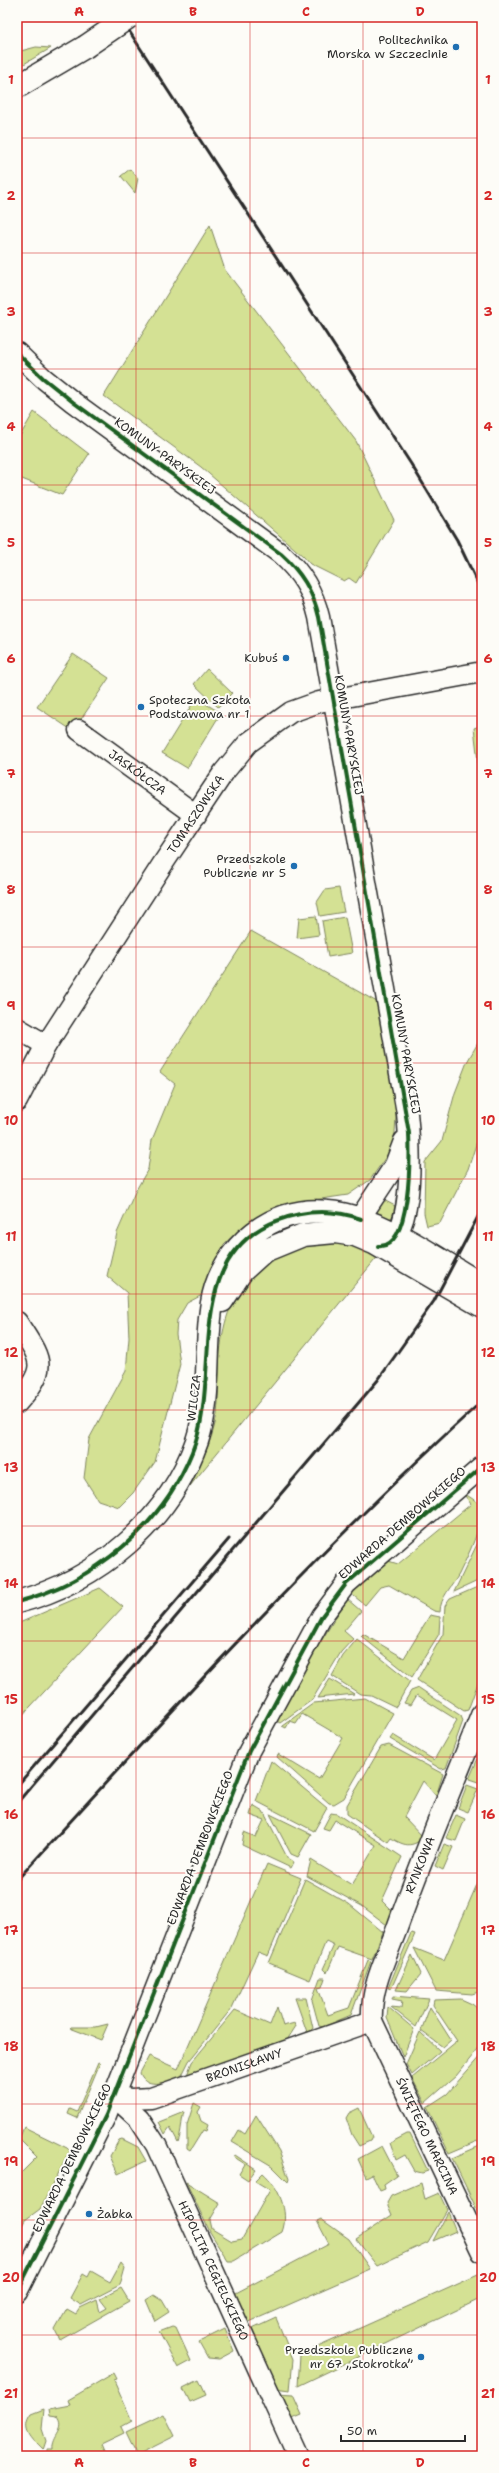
<svg xmlns="http://www.w3.org/2000/svg" width="499" height="2473" font-family="'Shantell Sans',sans-serif">
<rect width="100%" height="100%" fill="#fdfcf7"/>
<filter id="ink" filterUnits="userSpaceOnUse"><feTurbulence type="fractalNoise" baseFrequency=".025" numOctaves="2"/><feDisplacementMap in="SourceGraphic" scale="8" xChannelSelector="R" yChannelSelector="G"/><feConvolveMatrix kernelMatrix="1 2 1 2 8 2 1 2 1" color-interpolation-filters="sRGB"/></filter>
<g filter="url(#ink)">
<path fill="#d4e194" stroke="#808660" d="M36 47 51 48 17 68V52Z
M130 169 138 178 135 193 121 176Z
M210 225 225 270 356 441 394 520 356 583 349 578 344 581 310 564 303 556 201 467 104 396Z
M34 412 89 454 62 495 17 477V441Z
M73 654 109 678 73 731 37 707Z
M207 669 232 693 218 707 194 684Z
M196 698 221 713 187 768 162 753Z
M482 725V795L474 728Z
M339 888 344 912 320 916 317 902 325 890Z
M316 916 319 935 297 938 299 918Z
M345 917 352 953 328 957 322 921Z
M251 931 377 1002 390 1061 396 1116 395 1133 390 1151 370 1180 348 1195 287 1204 247 1223 224 1244 202 1295 187 1303 177 1320 176 1334 180 1364 155 1462 133 1493 119 1507 98 1500 84 1478 89 1439 126 1371 129 1338 127 1293 107 1276 117 1233 135 1192 148 1169 152 1140 175 1084 160 1072Z
M482 1036V1126L468 1169 440 1223 427 1226 424 1213 425 1162 442 1141 455 1093 467 1062Z
M378 1197 397 1207 396 1212 390 1219 380 1220 372 1209Z
M323 1242 352 1245 379 1255 190 1486C201 1463 212 1441 217 1415 219 1399 218 1382 219 1366 223 1293 250 1256 323 1242Z
M462 1492 482 1505C482 1528 469 1553 459 1574 452 1587 440 1597 440 1612L434 1611 389 1585 380 1587 365 1605 349 1592 382 1559 398 1564 471 1504Z
M481 1536 482 1579 454 1592Z
M482 1585V1672L468 1710 464 1711 417 1680 443 1634 445 1606 450 1599Z
M100 1588 123 1607 17 1721V1624Z
M347 1599 361 1611 344 1631 353 1639 341 1652 312 1700 280 1723 273 1719Z
M430 1615 440 1617 439 1634 412 1677 361 1636 363 1634 404 1658Z
M357 1639 410 1681 396 1707 371 1695 360 1694 332 1676 343 1656Z
M330 1679 354 1694 318 1698Z
M419 1688 461 1716 463 1721 446 1768 441 1769 390 1739 393 1735 434 1760 457 1720 417 1695 411 1705 404 1703 411 1691Z
M365 1698 393 1713 344 1798 334 1804 329 1803 277 1757 278 1754 319 1779 343 1738 302 1714 296 1723 290 1721 286 1728 282 1726 314 1703Z
M389 1745 443 1774 436 1796 423 1781 404 1817 424 1838C410 1848 405 1846 391 1838L388 1842 347 1814V1805L381 1747Z
M479 1756 482 1757 481 1783 469 1779Z
M271 1761 327 1808 314 1831 256 1801Z
M467 1785 478 1789 468 1812 458 1808Z
M253 1805 263 1811 288 1859 294 1862 291 1868 242 1845 244 1832 256 1837 264 1820 250 1815Z
M331 1813 337 1814 402 1857 382 1901 393 1912 387 1925 362 1906 307 1876 311 1860 352 1885 376 1845 335 1820 329 1830 323 1828Z
M270 1814 311 1834 298 1857 291 1854Z
M456 1815 465 1819 456 1841 446 1838Z
M444 1844 453 1847 443 1870 435 1866Z
M267 1864 301 1878 268 1956 258 1952 232 2008 189 2061 181 2077C169 2081 147 2091 140 2073L149 2056 178 2069Z
M482 1873V1991L472 1994 436 1991 414 1948 444 1960Z
M305 1879 349 1904 383 1932 372 1959 338 1947 327 1973 323 1969 334 1945 326 1941 310 1980 269 1963Z
M411 1933 415 1934 391 1989 388 1988Z
M412 1955 421 1974 407 1991 396 1990Z
M368 1960 371 1961 351 2015 323 2027 319 2026 312 2000 320 1978H325L322 1987 318 1988 328 2015 349 2008Z
M393 1996 429 1999 416 2027 391 2007 401 2008 402 2001 392 1999Z
M295 1998H306L313 2028 311 2031 307 2032Z
M461 1999 472 2004 482 2012V2044L456 2076 425 2103 412 2078 457 2041 433 2005 434 2000Z
M277 2007 283 2026 295 2023 296 2026 287 2040 187 2075 192 2062 235 2010 270 2025Z
M388 2007 414 2029 403 2057 387 2018Z
M430 2007 451 2040 443 2047 421 2031Z
M108 2024 101 2040 70 2028 71 2027H96Z
M420 2032 440 2051 412 2075 406 2064Z
M482 2054V2139L449 2153 427 2107 447 2094Z
M98 2062 100 2063 77 2118 68 2114 70 2109 77 2112Z
M194 2103 201 2107 198 2112 201 2121 208 2125 206 2131 203 2130 190 2151 187 2149V2125Z
M359 2108 372 2137 370 2141 359 2146 352 2135 346 2118 349 2113Z
M184 2112C181 2122 182 2132 178 2142L170 2127 165 2134 159 2122Z
M256 2115 279 2151 289 2179 288 2182 272 2166 232 2142 239 2130 245 2134Z
M24 2127 67 2148 70 2151 40 2209 25 2220 17 2235V2177L37 2157 19 2139Z
M407 2134H410L428 2171 422 2173 414 2171 405 2155 396 2160 390 2143Z
M122 2139 138 2147 146 2161 118 2174 110 2156 119 2140Z
M482 2145V2220L452 2158Z
M382 2146 397 2175 384 2184 385 2189 380 2191 372 2174 366 2177 358 2159Z
M235 2155 256 2169 248 2180 239 2174 245 2164 234 2157Z
M263 2173C278 2186 290 2211 282 2232L234 2261H228L210 2232 186 2182 220 2203 210 2220 212 2229 232 2241 242 2239 270 2190 255 2181Z
M421 2183 425 2199 439 2193 447 2210 428 2242 377 2266 356 2239 392 2215 387 2203 391 2196Z
M448 2212 456 2231 433 2241Z
M321 2219 349 2239 370 2269 247 2323 234 2294 329 2244 317 2221Z
M121 2262 125 2267 120 2285 81 2305 70 2298 83 2274 88 2277 91 2271 110 2282Z
M478 2275 482 2284V2298L298 2386 300 2355Z
M121 2288 129 2301 60 2340 55 2330 67 2309 76 2314 80 2308 97 2300 100 2312 107 2308 100 2299Z
M154 2295 162 2300 169 2312 155 2321 146 2300Z
M276 2318 293 2359 290 2390 274 2388 248 2331Z
M172 2327 176 2328 191 2361 178 2368 159 2332Z
M225 2329 234 2351 219 2359 208 2358 199 2342Z
M114 2373 117 2379 114 2380 132 2421 121 2427 124 2433 101 2444 106 2456H48V2449H53C51 2435 68 2428 57 2416L50 2415 49 2409 70 2405 68 2400Z
M199 2380 206 2395 190 2402 183 2388Z
M277 2394 293 2395 302 2415 290 2420Z
M44 2409 42 2429 46 2441 43 2450C32 2439 20 2429 31 2414Z
M164 2414 175 2436 137 2455 126 2432Z"/>
<g fill="none" stroke-linecap="round" stroke-linejoin="round">
<g stroke="#2b2b2b" stroke-width="23">
<g id="minor">
<path d="M17 353 43 378 73 402 281 554C301 572 313 591 319 617L407 1113C410 1142 416 1229 386 1245"/>
<path id="s1" d="M79 730 196 815"/>
<path d="M17 1028 46 1045"/>
<path id="s2" d="M17 1101 46 1045 164 862 224 772 248 743 291 712 319 702 482 672"/>
<path d="M363 1235 361 1224 362 1215 395 1165 404 1141"/>
<path d="M17 1322C41 1360 50 1366 17 1403"/>
<path id="s3" d="M482 1713C453 1785 422 1857 396 1931 385 1960 370 1989 372 2021L482 2252"/>
<path id="s4" d="M114 2096 139 2119 156 2145 298 2456"/>
<path id="s5" d="M114 2096 131 2099 151 2098 372 2021"/>
<path d="M17 2292 106 2115 249 1751 322 1616 346 1584 482 1467"/>
</g>
</g>
<g stroke="#2b2b2b" stroke-width="25">
<path id="tertiary" d="M17 87 85 47
M222 1301 242 1271 264 1251 303 1235 335 1232 355 1235 374 1243 482 1306
M17 1602C98 1581 169 1521 197 1441 212 1396 204 1349 212 1303 216 1276 232 1250 254 1233 329 1175 416 1247 482 1285"/>
</g>
<use href="#minor" stroke="#fdfcf7" stroke-width="20"/>
<use href="#tertiary" stroke="#fdfcf7" stroke-width="22"/>
<path stroke="#2b2b2b" stroke-width="3" d="M120 17 411 464 457 540 482 592
M17 1786 229 1539
M17 1803 378 1380 434 1301 482 1209
M17 1880C167 1715 317 1551 482 1401"/>
<g stroke="#2b2b2b" stroke-width="25" stroke-linecap="butt">
<path id="tertiary-bridge" d="M85 47 129 17"/>
</g>
<use href="#tertiary-bridge" stroke="#fdfcf7" stroke-width="22"/>
<g stroke="#fdfcf7" stroke-width="6">
<path id="cycleway" d="M17 353 43 378 73 402 281 554C301 572 313 591 319 617L409 1133C410 1155 412 1250 378 1246
M17 1602C94 1582 162 1526 192 1452 223 1377 181 1259 276 1221 304 1210 333 1209 361 1219
M17 2292 106 2115 249 1751 322 1616 346 1584 482 1467"/>
</g>
<use href="#cycleway" stroke="#1b5e20" stroke-width="4"/>
</g>
</g>
<path fill="none" stroke="#d62828" stroke-width="1" stroke-opacity="0.55" d="M136 17V2456M250 17V2456M363 17V2456M17 138H482M17 253H482M17 369H482M17 485H482M17 600H482M17 716H482M17 832H482M17 947H482M17 1063H482M17 1179H482M17 1294H482M17 1410H482M17 1526H482M17 1641H482M17 1757H482M17 1873H482M17 1988H482M17 2104H482M17 2220H482M17 2335H482"/>
<g fill="#1f6fb2" stroke="#fdfcf7" stroke-width="1.5">
<circle cx="456" cy="47" r="4"/>
<circle cx="286" cy="658" r="4"/>
<circle cx="141" cy="707" r="4"/>
<circle cx="294" cy="866" r="4"/>
<circle cx="89" cy="2214" r="4"/>
<circle cx="421" cy="2357" r="4"/>
</g>
<g text-anchor="middle" dominant-baseline="central" stroke-width="4" stroke-linejoin="round" paint-order="stroke">
<g font-size="12" fill="#2b2b2b" stroke="#fdfcf7" text-anchor="end">
<text x="448" y="40">Politechnika<tspan x="448" dy="14">Morska w Szczecinie</tspan></text>
<text x="278" y="658">Kubuś</text>
<text x="149" y="700" text-anchor="start">Społeczna Szkoła<tspan x="149" dy="14">Podstawowa nr 1</tspan></text>
<text x="286" y="859">Przedszkole<tspan x="286" dy="14">Publiczne nr 5</tspan></text>
<text x="97" y="2214" text-anchor="start">Żabka</text>
<text x="413" y="2350">Przedszkole Publiczne<tspan x="413" dy="14">nr 67 „Stokrotka”</tspan></text>
</g>
<g font-size="12" fill="#2b2b2b" stroke="#fdfcf7">
<text transform="translate(165 456) rotate(36)">KOMUNY PARYSKIEJ</text>
<text transform="translate(349 735) rotate(80)">KOMUNY PARYSKIEJ</text>
<text stroke="none"><textPath href="#s1" startOffset="72">JASKÓŁCZA</textPath></text>
<text stroke="none"><textPath href="#s2" startOffset="338">TOMASZOWSKA</textPath></text>
<text transform="translate(406 1054) rotate(80)">KOMUNY PARYSKIEJ</text>
<text transform="translate(194 1398) rotate(-83)">WILCZA</text>
<text transform="translate(402 1523) rotate(-41)">EDWARDA DEMBOWSKIEGO</text>
<text transform="translate(200 1848) rotate(-69)">EDWARDA DEMBOWSKIEGO</text>
<text transform="translate(420 1865) rotate(-68)">RYNKOWA</text>
<text stroke="none"><textPath href="#s5" startOffset="136">BRONISŁAWY</textPath></text>
<text stroke="none"><textPath href="#s3" startOffset="456">ŚWIĘTEGO MARCINA</textPath></text>
<text transform="translate(72 2158) rotate(-64)">EDWARDA DEMBOWSKIEGO</text>
<text stroke="none"><textPath href="#s4" startOffset="203">HIPOLITA CEGIELSKIEGO</textPath></text>
</g>
</g>
<rect width="499" height="2473" fill="none" stroke="#fdfcf7" stroke-width="44"/>
<path d="M341 2435v6h124v-6" fill="none" stroke="#2b2b2b" stroke-width="2"/>
<text x="347" y="2435" font-size="12" fill="#2b2b2b" stroke="#fdfcf7" stroke-width="3" paint-order="stroke">50 m</text>
<rect x="22" y="22" width="455" height="2429" fill="none" stroke="#d62828" stroke-width="1.5"/>
<g font-size="13" text-anchor="middle" font-weight="bold" fill="#d62828">
<text x="79" y="16">A</text>
<text x="193" y="16">B</text>
<text x="306" y="16">C</text>
<text x="420" y="16">D</text>
<text x="11" y="84">1</text>
<text x="488" y="84">1</text>
<text x="11" y="200">2</text>
<text x="488" y="200">2</text>
<text x="11" y="316">3</text>
<text x="488" y="316">3</text>
<text x="11" y="431">4</text>
<text x="488" y="431">4</text>
<text x="11" y="547">5</text>
<text x="488" y="547">5</text>
<text x="11" y="663">6</text>
<text x="488" y="663">6</text>
<text x="11" y="778">7</text>
<text x="488" y="778">7</text>
<text x="11" y="894">8</text>
<text x="488" y="894">8</text>
<text x="11" y="1010">9</text>
<text x="488" y="1010">9</text>
<text x="11" y="1125">10</text>
<text x="488" y="1125">10</text>
<text x="11" y="1241">11</text>
<text x="488" y="1241">11</text>
<text x="11" y="1357">12</text>
<text x="488" y="1357">12</text>
<text x="11" y="1472">13</text>
<text x="488" y="1472">13</text>
<text x="11" y="1588">14</text>
<text x="488" y="1588">14</text>
<text x="11" y="1704">15</text>
<text x="488" y="1704">15</text>
<text x="11" y="1819">16</text>
<text x="488" y="1819">16</text>
<text x="11" y="1935">17</text>
<text x="488" y="1935">17</text>
<text x="11" y="2051">18</text>
<text x="488" y="2051">18</text>
<text x="11" y="2166">19</text>
<text x="488" y="2166">19</text>
<text x="11" y="2282">20</text>
<text x="488" y="2282">20</text>
<text x="11" y="2398">21</text>
<text x="488" y="2398">21</text>
<text x="79" y="2467">A</text>
<text x="193" y="2467">B</text>
<text x="306" y="2467">C</text>
<text x="420" y="2467">D</text>
</g>
</svg>
